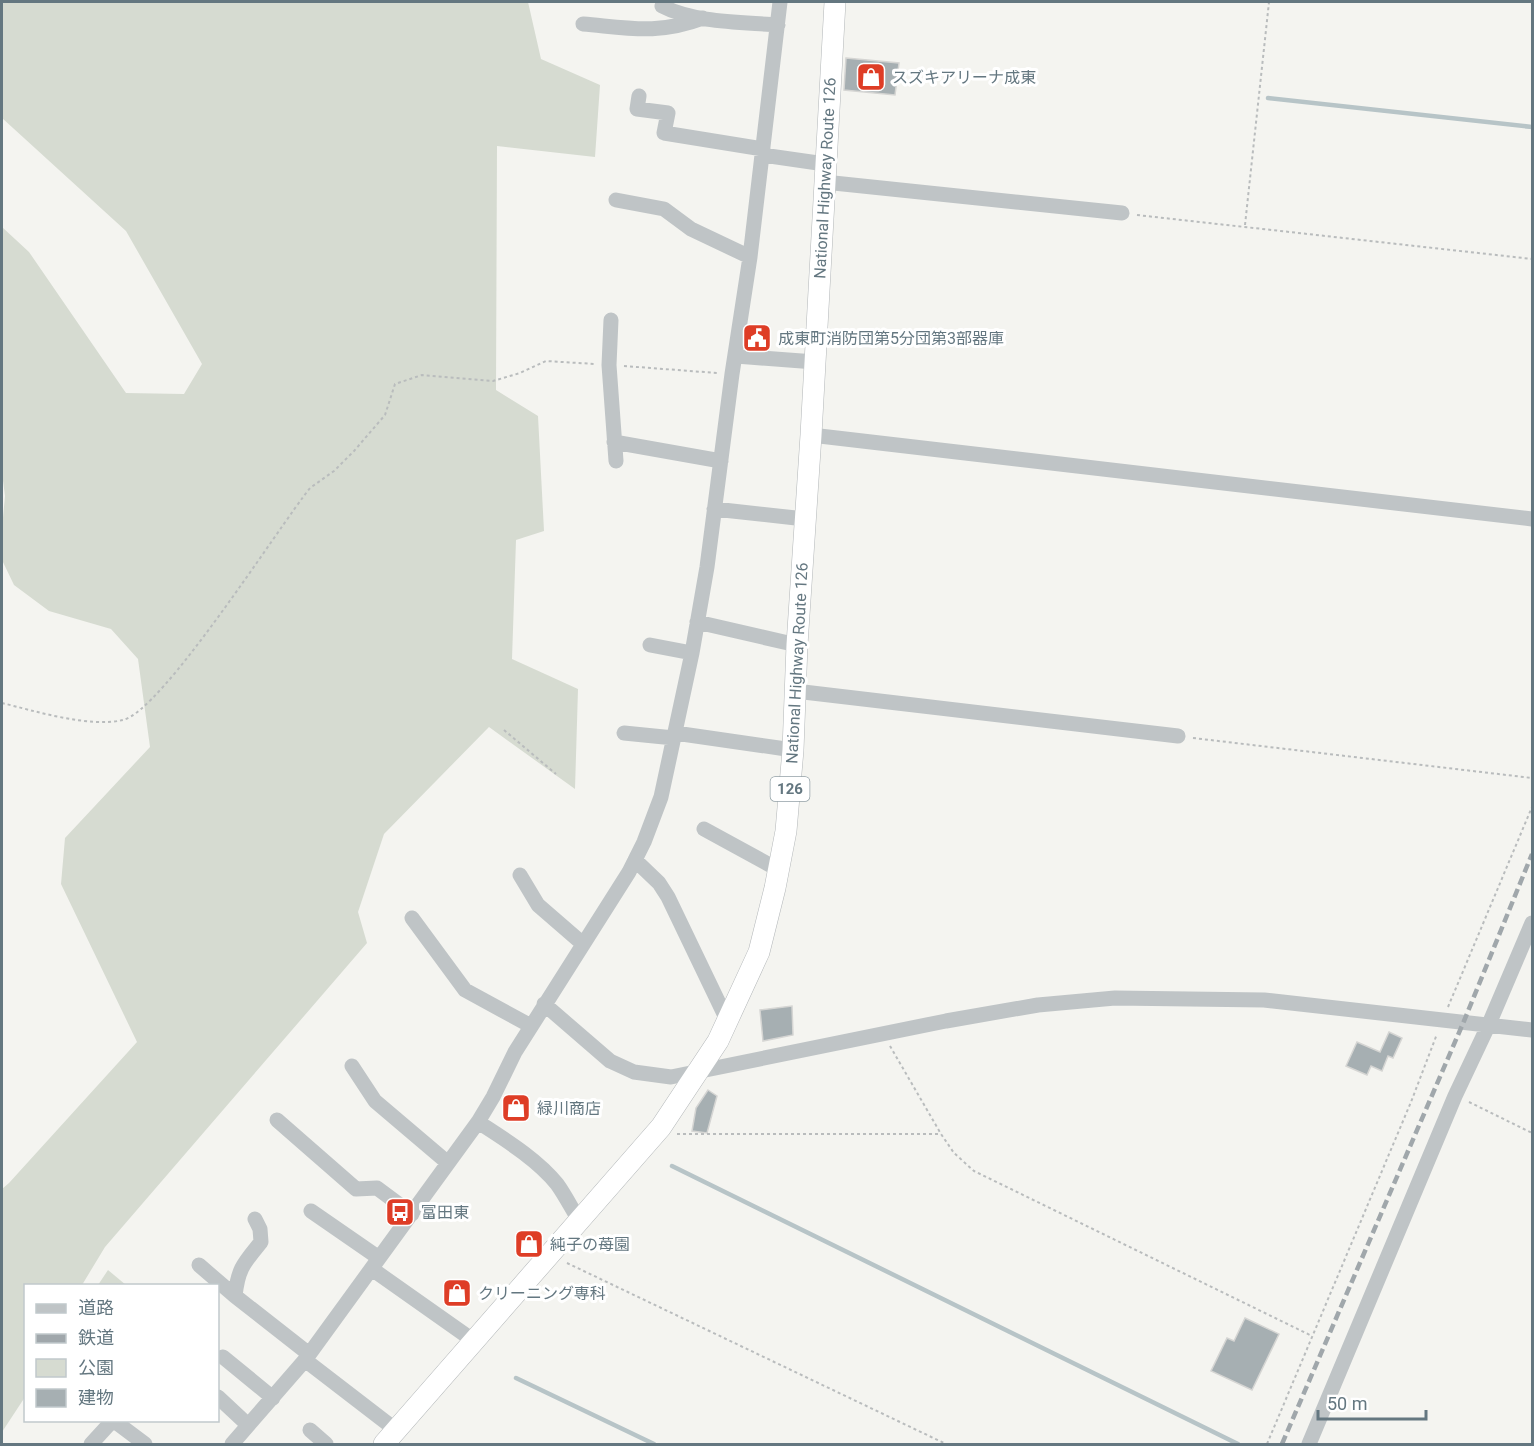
<svg xmlns="http://www.w3.org/2000/svg" width="1534" height="1446" font-family="Roboto,'Noto Sans JP',sans-serif">
<rect width="100%" height="100%" fill="#f4f4f0"/>
<path fill="#d6dbd1" d="M2 2H528L541 59 600 85 595 157 497 146 496 390 538 416 544 531 516 540 512 659 578 689 575 789 489 727 384 834 358 912 367 943 105 1247 82 1285 26 1286 25 1397 2 1432V1189L9 1183 137 1042 61 884 65 838 150 747 138 659 111 629 49 611 14 585 2 560V528L5 496 2 473V227L29 252 126 393 184 394 202 364 126 231 2 118Z
M108 1270 126 1285H98Z"/>
<g fill="none" stroke-linecap="round" stroke-linejoin="round">
<path stroke="#b7c4c7" stroke-width="4.5" d="M1268 98 1532 127
M672 1166 1238 1444
M516 1378 654 1444"/>
</g>
<path fill="#a6afb2" stroke="#d5d5d3" stroke-width="1.5" d="M846 58 899 63 895 95 844 90Z
M754 331 768 332 767 349 752 347Z
M792 1006 793 1035 763 1041 760 1010Z
M1389 1032 1402 1038 1393 1058 1388 1056 1382 1071 1371 1066 1367 1075 1346 1066 1357 1042 1380 1052Z
M708 1090 717 1096 707 1133 692 1131 696 1108Z
M1245 1318 1279 1334 1252 1390 1211 1371 1227 1338 1234 1341Z"/>
<g fill="none" stroke-linecap="round" stroke-linejoin="round">
<g stroke="#b2b6b8" stroke-width="22">
<path id="highway" d="M384 1444 661 1127 718 1041 759 952 775 888 786 831 793 750 797 645 811 435 835 2"/>
</g>
<path stroke="#b9bcbd" stroke-width="2" stroke-dasharray="3 3" stroke-linecap="butt" d="M1137 215 1532 259
M1245 225 1269 2
M624 366 717 373
M2 703C35 711 89 728 123 720 162 711 278 528 310 488L334 471 354 451 385 415 395 384 422 375 493 381 520 373 546 361 595 364
M504 730 556 774
M1193 738 1532 778
M1448 1007 1532 807
M890 1046 941 1134 954 1153 974 1171 1312 1336
M1469 1102 1532 1133
M677 1134H941
M567 1263 946 1444
M1267 1444 1411 1102 1437 1034"/>
<path stroke="#bfc4c6" stroke-width="15" d="M662 6C694 23 742 22 778 25
M583 24C629 28 658 35 703 18
M639 96 637 109 668 113 664 133 763 149
M762 155 825 164
M824 182 1122 213
M616 200 664 209 691 229 750 257
M611 320 609 365 616 461
M736 356 815 362
M811 435 1532 519
M614 442 721 461
M714 509 805 519
M697 622 797 645
M650 645 692 653
M795 691 1178 736
M624 733 674 738
M675 733 793 750
M704 829 779 870
M635 860 659 883 668 897 728 1022
M520 875 538 905 583 944
M412 918 465 990 531 1026
M544 1004 610 1061 634 1072 671 1077 946 1021 1038 1005 1115 998 1264 1000 1532 1030
M352 1066 375 1101 448 1163
M277 1120 356 1189 377 1188 412 1214
M478 1122C504 1139 537 1159 557 1184 565 1195 572 1209 579 1220
M311 1211 379 1258
M199 1265 235 1296 309 1354
M372 1269 474 1341
M235 1296C238 1268 244 1263 261 1242L260 1229 255 1219
M223 1357 273 1398
M305 1360 396 1430
M218 1397 248 1425
M113 1420 145 1444
M310 1430 326 1444
M91 1444 113 1420
M232 1444 305 1360 478 1122 493 1097 515 1052 629 872 644 842 661 797 692 653 707 567 732 374 750 257 780 2
M1309 1444 1455 1096 1489 1024 1532 923"/>
<use href="#highway" stroke="#fff" stroke-width="21"/>
<path stroke="#a0a7ab" stroke-width="4.5" stroke-dasharray="9 4.5" stroke-linecap="butt" d="M1282 1444 1464 1021 1532 854"/>
</g>
<defs>
<g id="shop-square" transform="scale(1.5)"><rect x="-9" y="-9" width="18" height="18" rx="4" fill="#de3d26" stroke="#fff"/><path d="M-5-2.5h2.3a2.7 3.5 0 0 1 5.4 0H5L5.5 6h-11ZM-1.5-2.5h3a1.5 2.3 0 0 0-3 0Z" fill="#fff"/></g>
<g id="civic-square" transform="scale(1.5)"><rect x="-9" y="-9" width="18" height="18" rx="4" fill="#de3d26" stroke="#fff"/><path d="M-.6-6.5H3V-4.5H.6V-3L4-1V1h2V6H-6V1h2V-1L-.6-3ZM-1.2 2.5V6h2.4V2.5Z" fill="#fff"/></g>
<g id="bus-square" transform="scale(1.5)"><rect x="-9" y="-9" width="18" height="18" rx="4" fill="#de3d26" stroke="#fff"/><path d="M-5-6H5V4H4V6H2V4H-2V6H-4V4H-5ZM-3.5-4V0h7V-4ZM-3.5 1.2v1.5H-2V1.2ZM2 1.2v1.5H3.5V1.2Z" fill="#fff"/></g>
</defs>
<g fill-rule="evenodd">
<use href="#shop-square" x="871" y="77"/>
<use href="#civic-square" x="757" y="338"/>
<use href="#shop-square" x="516" y="1108"/>
<use href="#bus-square" x="400" y="1212"/>
<use href="#shop-square" x="529" y="1244"/>
<use href="#shop-square" x="457" y="1293"/>
</g>
<g text-anchor="middle" dominant-baseline="central" stroke-width="6" stroke-linejoin="round" paint-order="stroke">
<rect fill="#fff" stroke="#92a0a6" stroke-width="1.5" x="770.5" y="777" width="39" height="24" rx="4.5"/>
<g font-size="15" font-weight="bold" fill="#647780">
<text x="790" y="789">126</text>
</g>
<g font-size="16" fill="#647780" stroke="#fff" text-anchor="start">
<text x="892" y="77">スズキアリーナ成東</text>
<text x="778" y="338">成東町消防団第5分団第3部器庫</text>
<text x="537" y="1108">緑川商店</text>
<text x="421" y="1212">富田東</text>
<text x="550" y="1244">純子の苺園</text>
<text x="478" y="1293">クリーニング専科</text>
</g>
<g font-size="16" fill="#647780" stroke="#fff">
<text transform="translate(825 178) rotate(-87)">National Highway Route 126</text>
<text transform="translate(797 663) rotate(-87)">National Highway Route 126</text>
</g>
</g>
<rect width="1534" height="1446" fill="none" stroke="#647780" stroke-width="6"/>
<rect x="24" y="1284" width="195" height="138" fill="#ffffff" stroke="#c1c9cc" stroke-width="1.5"/>
<rect x="36" y="1304" width="30" height="9" fill="#bfc4c6" stroke="#c1c9cc" stroke-width="1.5"/>
<text x="78" y="1314" font-size="18" fill="#647780">道路</text>
<rect x="36" y="1334" width="30" height="9" fill="#a0a7ab" stroke="#c1c9cc" stroke-width="1.5"/>
<text x="78" y="1344" font-size="18" fill="#647780">鉄道</text>
<rect x="36" y="1359" width="30" height="18" fill="#d6dbd1" stroke="#c1c9cc" stroke-width="1.5"/>
<text x="78" y="1374" font-size="18" fill="#647780">公園</text>
<rect x="36" y="1389" width="30" height="18" fill="#a6afb2" stroke="#c1c9cc" stroke-width="1.5"/>
<text x="78" y="1404" font-size="18" fill="#647780">建物</text>
<path d="M1318 1410v9h108v-9" fill="none" stroke="#647780" stroke-width="3"/>
<text x="1327" y="1410" font-size="18" fill="#647780" stroke="#ffffff" stroke-width="4.5" paint-order="stroke">50 m</text>
</svg>
